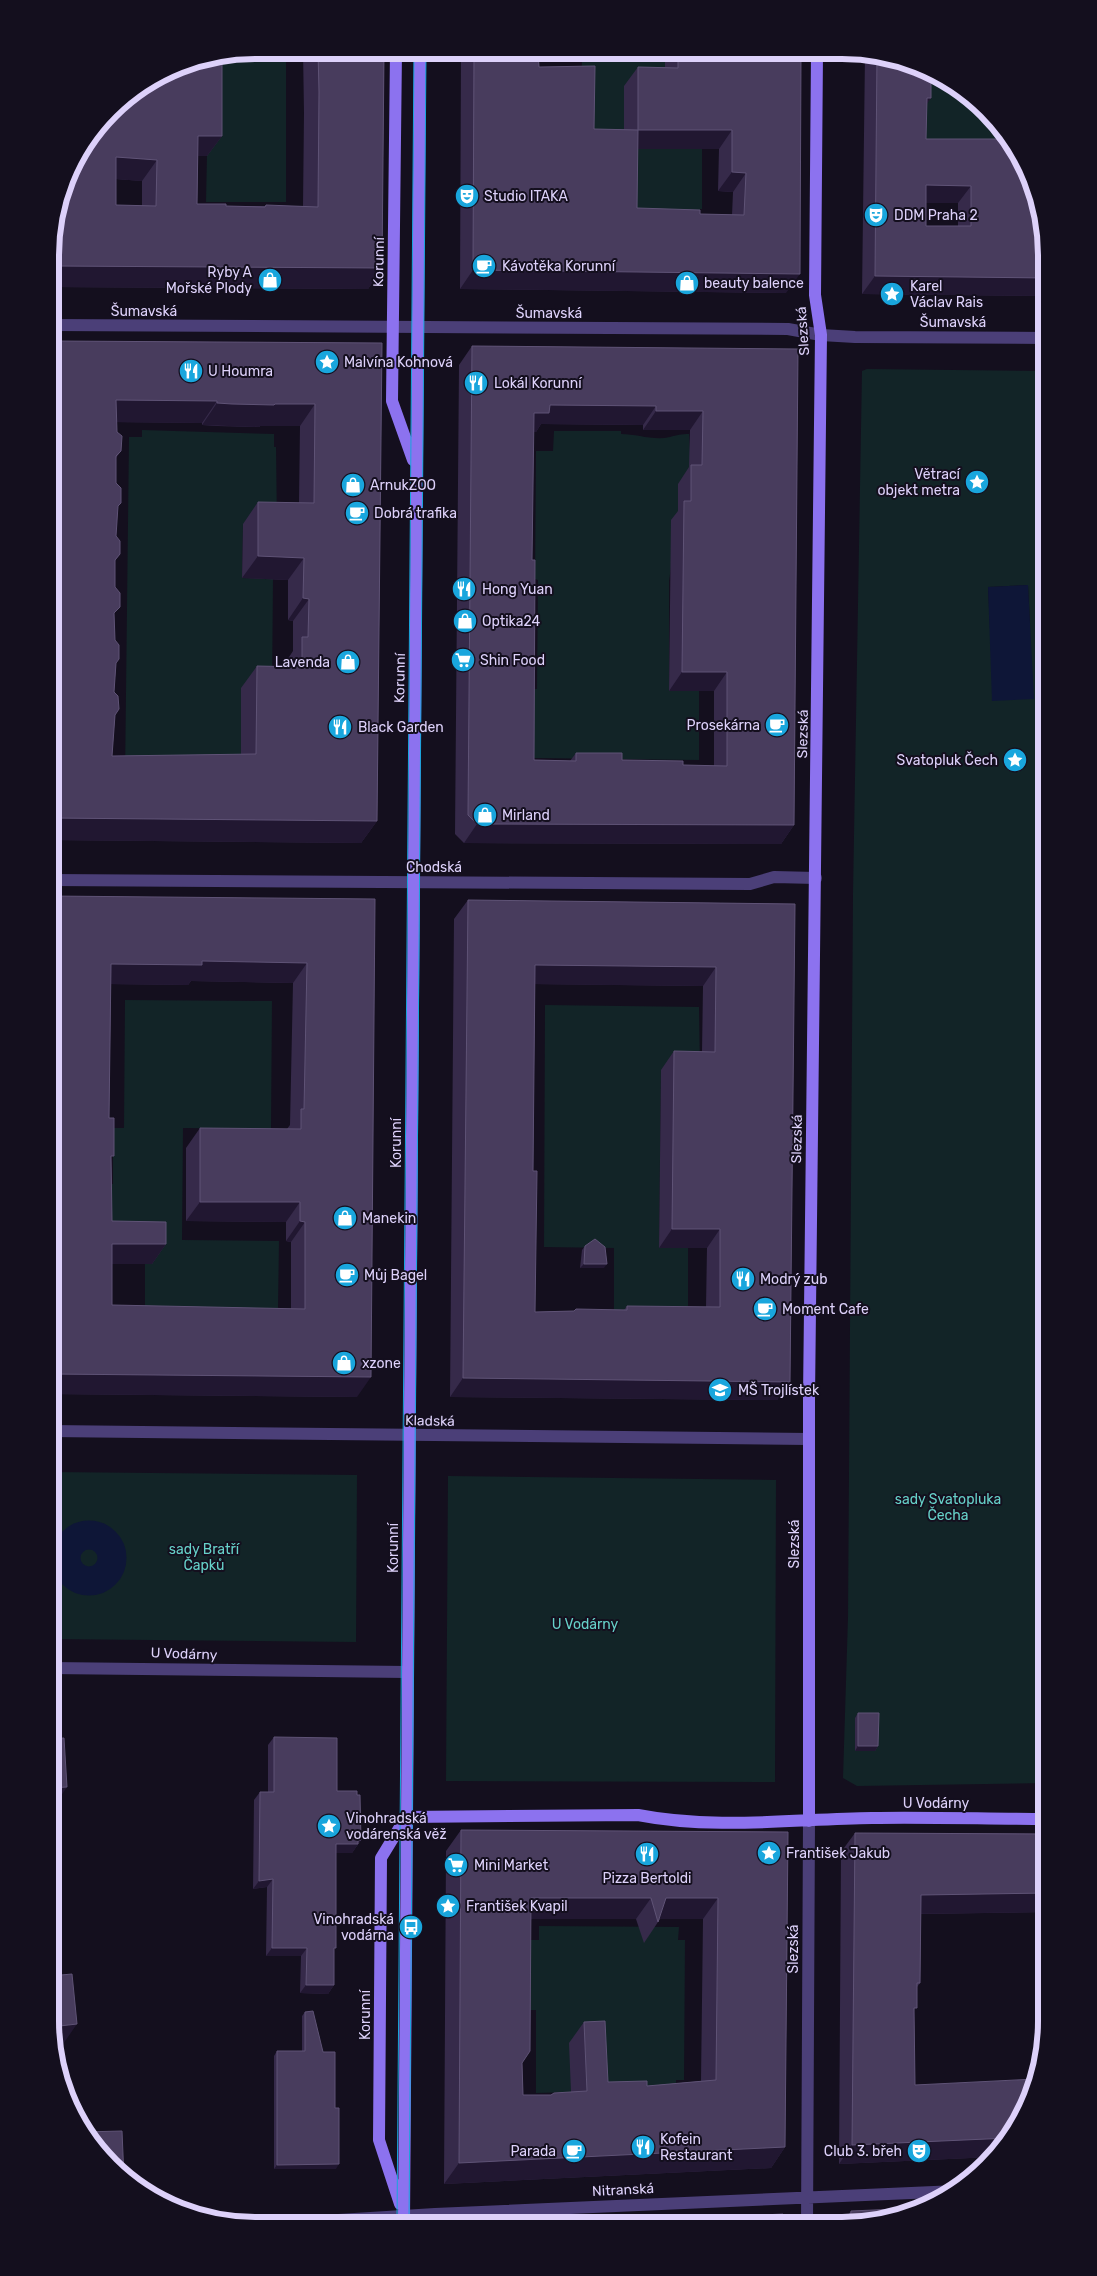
<svg xmlns="http://www.w3.org/2000/svg" width="1097" height="2276" font-family="Rubik,sans-serif">
<rect width="100%" height="100%" fill="#140f1e"/>
<path fill="#122427" fill-rule="evenodd" d="M255 50H286V202H206L208 107 206 60Z
M582 52 665 53V86L625 149H702V209H700L699 224H634L581 148Z
M919 84H952L977 101 1013 141 914 157Z
M867 369 1047 371V1783L857 1786 843 1778 848 1617 853 894 862 371ZM1028 585 1030 625 990 629 988 587Z
M142 430 274 434V447H276L277 525H243L242 578 273 579 272 689 241 759 125 778 129 437H142Z
M554 431H621V434C637 434 654 441 670 437 677 435 681 434 689 434L690 452 699 453 678 520 669 581V690L699 691V760L533 758V689H537L538 580 535 579 536 451H553Z
M125 1000 272 1001 271 1129 183 1128 182 1240 279 1241 278 1308 145 1309V1263L110 1241 109 1184H113V1128H124Z
M545 1005 699 1007 700 1071H661L659 1247 688 1248V1312L614 1318V1248L544 1247Z
M50 1472 357 1475 356 1642 50 1639Z
M448 1476 776 1480 775 1782 446 1781Z
M539 1926 679 1927 678 1940H685L684 2080H676V2093L606 2091 536 2093V2010H522V1940H539Z"/>
<path fill="#0e1637" d="M1028 585 1034 699 992 701 988 587Z"/>
<g fill="none" stroke-linecap="round" stroke-linejoin="round">
<path stroke="#0e1637" stroke-width="29" d="M66 1558a23 23 0 1 1 46 0a23 23 0 1 1-46 0Z"/>
<path stroke="#4b3f78" stroke-width="12" d="M50 325 788 329 821 335 855 337 1047 338
M50 880 750 884 774 877 816 878
M50 1431 809 1439
M50 1668 407 1672
M290 2223 435 2214 957 2191
M807 2226 809 1821"/>
<path stroke="#8c72ef" stroke-width="12" d="M396 51 392 401 413 460
M406 1817 638 1815C714 1830 795 1819 872 1818 930 1817 989 1819 1047 1819
M809 1821V1398L821 335 815 295 817 53
M400 2204 379 2140 381 1858 406 1817
M404 2223 420 51"/>
<path stroke="#19a6dd" stroke-width="1" d="M397 2223 414 51
M409 2223 426 51"/>
</g>
<path fill="#362a4a" fill-rule="evenodd" d="M303 50 384 51 382 268 368 289 50 287V241L71 164 222 136 207 156H198L197 204 226 206H303L304 113ZM116 179 142 181V206L116 205Z
M461 51 538 52 539 67 594 129H624V86L638 67H665V53H801L786 293 460 289ZM637 149H719L718 191 733 192 732 215 700 214 637 208Z
M865 54H882L931 98 926 104V139L1047 255V296L862 294ZM926 203H958V226H926Z
M54 341 382 343 377 821 361 843 50 840V345ZM116 422 202 423V425L217 426 259 427 260 426H300L299 503 258 502 243 524 242 578 288 580V620L293 621V651L287 660V666H257L241 688V755L112 756 115 715 114 692 116 664 114 615 115 561 120 554 116 536 117 508 116 483V458L121 451 117 432Z
M472 346 798 349 794 825 781 844 464 843 455 834 459 365ZM541 424 643 425V430H690L689 467 678 484V511L671 520 669 691H714V766L683 765 622 760 576 753 570 761 534 760 532 560 533 432H536Z
M50 896 375 899 357 1397 50 1394ZM191 981 293 983 290 1125 287 1129 200 1128 186 1148V1221L286 1222V1241L291 1242V1309L112 1305V1264H152L166 1244 112 1221 111 1160 109 1118 111 984 188 985Z
M468 900 795 904 790 1382 777 1400 450 1397 454 919ZM535 984 703 986 702 1052 674 1051 661 1070 659 1248H707L706 1307 627 1306 624 1310 535 1312 533 1171Z
M585 1246 604 1268H580L582 1250Z
M858 1713 878 1746 875 1751H855V1718Z
M274 1737 337 1791 361 1840 352 1853H336L334 1951V1985L328 1994 300 1993 301 1956H266L267 1887 253 1889 254 1800 260 1792H268V1745Z
M461 1830 788 1832 785 2147 771 2168 444 2184 446 1851ZM531 1919H636L644 1943 660 1919H703L701 2081 647 2086 608 2082 584 2022 569 2043 571 2092 551 2095H523L522 2063Z
M855 1833 1047 1834V1912L921 1914 920 1983 917 1987 914 2012 915 2085 1005 2146 993 2157 839 2164 841 1852Z
M305 2012 335 2108 336 2169H274V2056L277 2051H302V2016Z
M851 2211 896 2219 840 2226Z"/>
<path fill="#211731" d="M927 98H931L919 115Z
M638 130H732L719 149H624Z
M198 136H222L207 156H184Z
M116 157 157 160 142 181 101 178Z
M732 172 746 173 733 192 718 191Z
M926 185 971 186 958 203H914Z
M53 266 382 268 368 289 50 287V270Z
M473 270 800 274 786 293 460 289Z
M875 276 1047 278V296L862 294Z
M116 400 217 401 202 423 100 422Z
M217 403 275 404H315L300 426H260L259 427 202 425Z
M550 405 656 406 643 425 541 424 536 432H520L534 413Z
M656 411H703L690 430H643Z
M258 556 304 558 288 580 242 578Z
M303 598 309 599 293 621 288 620Z
M682 672H727L714 691H669Z
M50 818 377 821 361 843 50 840Z
M477 824 794 825 781 844 464 843Z
M202 961 307 963 293 983 191 981 188 985 97 984 111 964Z
M535 965 716 967 703 986 522 984Z
M200 1202H300L286 1222 186 1221Z
M300 1221 305 1222 291 1242 286 1241Z
M672 1229H720L707 1248H659Z
M112 1244H166L152 1264H98Z
M584 1264H607L604 1268H580Z
M50 1374 371 1377 357 1397 50 1394Z
M463 1378 790 1382 777 1400 450 1397Z
M858 1746H878L875 1751H855Z
M67 1787 52 1809 50 1810V1788Z
M361 1840 352 1853H330L336 1844Z
M273 1879 267 1887 253 1889 259 1881Z
M1047 1893V1912L908 1914 921 1895Z
M531 1898H651L636 1919H517Z
M666 1898H718L703 1919H657Z
M272 1948H307L301 1956H266Z
M306 1985H334L328 1994 300 1993Z
M77 2024 61 2047H53L51 2027Z
M1009 2138 1005 2146 993 2157 839 2164 852 2145Z
M785 2147 771 2168 444 2184 459 2163Z
M339 2164 336 2169H274L277 2165Z"/>
<path fill="#483c5d" stroke="#5f5376" fill-rule="evenodd" d="M318 50 384 51 382 268 53 266V230L71 164 120 101 177 65 210 59H222V136H198L197 204H226V206L265 207 266 205 318 207 319 92ZM116 157 157 160 156 206 116 205Z
M474 51 538 52 539 67 595 66 594 129 638 130V67L678 68V53H801L800 274 473 270ZM638 130H732V172L746 173 744 215 700 214V210L637 208Z
M877 54H882L931 71V98H927L926 139H1010L1013 141 1040 201 1047 255V278L875 276ZM926 185 971 186V226H926Z
M54 341 382 343 377 821 50 818ZM116 400 217 401V403L232 404 274 405 275 404H315L314 503 258 502V556L304 558 303 598 309 599 308 637H302V667L257 666 256 754 112 756 115 715 119 709 118 696 114 692 116 663 119 659V645L115 640 114 613 120 607V593L115 587V560L120 554V541L116 536 118 506 121 503V488L116 483V456L121 451 122 436 117 432Z
M472 346 798 349 794 825 477 824 468 815ZM550 405 656 406V411H703L702 465H691V501H684L682 672H727V766L683 765V761L622 760V753H576V761L534 760 535 560H532L534 413H549Z
M50 896 375 899 371 1377 50 1374ZM202 961 307 963 304 1109H301V1129L200 1128V1202H300V1221L305 1222V1309L112 1305V1244H166V1222L112 1221 111 1156H114V1118H109L111 964 202 965Z
M468 900 795 904 790 1382 463 1378ZM535 965 716 967 715 1052 674 1051 672 1229H720V1307L627 1306V1310L576 1309 574 1311 535 1312 537 1171H533Z
M595 1239 605 1247 607 1264H584L585 1246Z
M858 1713H879L878 1746H858Z
M274 1737 337 1738V1791H357V1795H360L361 1840 358 1841V1844H336V1948H334V1985H306L307 1948H272L273 1879 259 1881 260 1792H274Z
M64 1738 67 1787 50 1788V1739Z
M461 1830 788 1832 785 2147 459 2163ZM531 1898H651L658 1922 666 1898H718L716 2080 647 2086V2081L608 2082 605 2021 584 2022 587 2091 554 2093 551 2095H523L522 2063 530 2051Z
M855 1833 1047 1834V1893L921 1895 920 1983H917V2008H914L915 2085 1036 2079 1032 2099 1009 2138 852 2145Z
M72 1974 77 2024 51 2027 50 1976Z
M313 2011 323 2052H335V2108H339V2164L277 2165V2051H305V2012Z
M122 2131 124 2178 120 2175 84 2135 83 2132Z
M919 2208 896 2219 850 2225 851 2211Z
M783 2214V2226L572 2224Z"/>
<defs>
<g id="theatre-disc" transform="scale(1.25)"><circle r="9.5" fill="#19a6dd" stroke="#140f1e"/><path d="M-5-5.5Q0-4 5-5.5V0Q5 5 0 6Q-5 5-5 0ZM-3.3-2.5H-1v1.5H-3.3ZM1-2.5H3.3v1.5H1ZM-2.8 1Q0 5.5 2.8 1Z" fill="#fff"/></g>
<g id="cafe-disc" transform="scale(1.25)"><circle r="9.5" fill="#19a6dd" stroke="#140f1e"/><path d="M-5.5-4.5H6V0H3Q3 3.5 0 3.5H-2.5Q-5.5 3.5-5.5 0ZM3-3.2v2h1.7v-2ZM-6 4.5H4V6H-6Z" fill="#fff"/></g>
<g id="shop-disc" transform="scale(1.25)"><circle r="9.5" fill="#19a6dd" stroke="#140f1e"/><path d="M-5-2.5h2.3a2.7 3.5 0 0 1 5.4 0H5L5.5 6h-11ZM-1.5-2.5h3a1.5 2.3 0 0 0-3 0Z" fill="#fff"/></g>
<g id="sight-disc" transform="scale(1.25)"><circle r="9.5" fill="#19a6dd" stroke="#140f1e"/><path d="M0-6L1.8-2.2L6-1.7L2.9 1.2L3.7 5.4L0 3.3L-3.7 5.4L-2.9 1.2L-6-1.7L-1.8-2.2Z" fill="#fff"/></g>
<g id="restaurant-disc" transform="scale(1.25)"><circle r="9.5" fill="#19a6dd" stroke="#140f1e"/><path d="M-5-6h1v4h1v-4h1v4h1v-4h1v5L-1.5 .5V6h-2V.5L-5-1ZM5-6V6H3V1.5H1.5Q1.5-4 5-6Z" fill="#fff"/></g>
<g id="supermarket-disc" transform="scale(1.25)"><circle r="9.5" fill="#19a6dd" stroke="#140f1e"/><path d="M-6-5.5h2.5l.6 2H6L4.5 2H-2.5L-4.4-4H-6ZM-1.5 3.2a1.3 1.3 0 1 0 .1 0ZM3 3.2a1.3 1.3 0 1 0 .1 0Z" fill="#fff"/></g>
<g id="school-disc" transform="scale(1.25)"><circle r="9.5" fill="#19a6dd" stroke="#140f1e"/><path d="M0-5L7-2L0 1L-7-2ZM-4 1L0 2.5L4 1V4Q0 6-4 4Z" fill="#fff"/></g>
<g id="bus-disc" transform="scale(1.25)"><circle r="9.5" fill="#19a6dd" stroke="#140f1e"/><path d="M-5-6H5V4H4V6H2V4H-2V6H-4V4H-5ZM-3.5-4V0h7V-4ZM-3.5 1.2v1.5H-2V1.2ZM2 1.2v1.5H3.5V1.2Z" fill="#fff"/></g>
</defs>
<g fill-rule="evenodd">
<use href="#theatre-disc" x="467" y="196"/>
<use href="#theatre-disc" x="876" y="215"/>
<use href="#cafe-disc" x="484" y="266"/>
<use href="#shop-disc" x="270" y="280"/>
<use href="#shop-disc" x="687" y="283"/>
<use href="#sight-disc" x="892" y="294"/>
<use href="#sight-disc" x="327" y="362"/>
<use href="#restaurant-disc" x="191" y="371"/>
<use href="#restaurant-disc" x="476" y="383"/>
<use href="#sight-disc" x="977" y="482"/>
<use href="#shop-disc" x="353" y="485"/>
<use href="#cafe-disc" x="357" y="513"/>
<use href="#restaurant-disc" x="464" y="589"/>
<use href="#shop-disc" x="465" y="621"/>
<use href="#supermarket-disc" x="463" y="660"/>
<use href="#shop-disc" x="348" y="662"/>
<use href="#cafe-disc" x="777" y="725"/>
<use href="#restaurant-disc" x="340" y="727"/>
<use href="#sight-disc" x="1015" y="760"/>
<use href="#shop-disc" x="485" y="815"/>
<use href="#shop-disc" x="345" y="1218"/>
<use href="#cafe-disc" x="347" y="1275"/>
<use href="#restaurant-disc" x="743" y="1279"/>
<use href="#cafe-disc" x="765" y="1309"/>
<use href="#shop-disc" x="344" y="1363"/>
<use href="#school-disc" x="720" y="1390"/>
<use href="#sight-disc" x="329" y="1826"/>
<use href="#sight-disc" x="769" y="1853"/>
<use href="#restaurant-disc" x="647" y="1854"/>
<use href="#supermarket-disc" x="456" y="1865"/>
<use href="#sight-disc" x="448" y="1906"/>
<use href="#bus-disc" x="411" y="1927"/>
<use href="#restaurant-disc" x="643" y="2147"/>
<use href="#cafe-disc" x="574" y="2151"/>
<use href="#theatre-disc" x="919" y="2151"/>
</g>
<g text-anchor="middle" dominant-baseline="central" stroke-width="4" stroke-linejoin="round" paint-order="stroke">
<g font-size="14" fill="#ddd1fa" stroke="#140f1e" text-anchor="start">
<text x="484" y="196">Studio ITAKA</text>
<text x="894" y="215">DDM Praha 2</text>
<text x="502" y="266">Kávotěka Korunní</text>
<text x="252" y="272" text-anchor="end">Ryby A<tspan x="252" dy="16">Mořské Plody</tspan></text>
<text x="704" y="283">beauty balence</text>
<text x="910" y="286">Karel<tspan x="910" dy="16">Václav Rais</tspan></text>
<text x="344" y="362">Malvína Kohnová</text>
<text x="208" y="371">U Houmra</text>
<text x="494" y="383">Lokál Korunní</text>
<text x="960" y="474" text-anchor="end">Větrací<tspan x="960" dy="16">objekt metra</tspan></text>
<text x="370" y="485">ArnukZOO</text>
<text x="374" y="513">Dobrá trafika</text>
<text x="482" y="589">Hong Yuan</text>
<text x="482" y="621">Optika24</text>
<text x="480" y="660">Shin Food</text>
<text x="330" y="662" text-anchor="end">Lavenda</text>
<text x="760" y="725" text-anchor="end">Prosekárna</text>
<text x="358" y="727">Black Garden</text>
<text x="998" y="760" text-anchor="end">Svatopluk Čech</text>
<text x="502" y="815">Mirland</text>
<text x="362" y="1218">Manekin</text>
<text x="364" y="1275">Můj Bagel</text>
<text x="760" y="1279">Modrý zub</text>
<text x="782" y="1309">Moment Cafe</text>
<text x="362" y="1363">xzone</text>
<text x="738" y="1390">MŠ Trojlístek</text>
<text x="346" y="1818">Vinohradská<tspan x="346" dy="16">vodárenská věž</tspan></text>
<text x="786" y="1853">František Jakub</text>
<text x="474" y="1865">Mini Market</text>
<text x="647" y="1878" text-anchor="middle">Pizza Bertoldi</text>
<text x="466" y="1906">František Kvapil</text>
<text x="394" y="1919" text-anchor="end">Vinohradská<tspan x="394" dy="16">vodárna</tspan></text>
<text x="660" y="2139">Kofein<tspan x="660" dy="16">Restaurant</tspan></text>
<text x="556" y="2151" text-anchor="end">Parada</text>
<text x="902" y="2151" text-anchor="end">Club 3. břeh</text>
</g>
<g font-size="14" fill="#ddd1fa" stroke="#140f1e">
<text transform="translate(379 262) rotate(-89)">Korunní</text>
<text x="144" y="311">Šumavská</text>
<text x="549" y="313">Šumavská</text>
<text x="953" y="322">Šumavská</text>
<text transform="translate(803 331) rotate(-94)">Slezská</text>
<text transform="translate(400 678) rotate(-89)">Korunní</text>
<text transform="translate(803 734) rotate(-89)">Slezská</text>
<text x="434" y="867">Chodská</text>
<text transform="translate(797 1139) rotate(-89)">Slezská</text>
<text transform="translate(396 1143) rotate(-90)">Korunní</text>
<text transform="translate(430 1421) rotate(1)">Kladská</text>
<text transform="translate(794 1544) rotate(-90)">Slezská</text>
<text transform="translate(393 1548) rotate(-90)">Korunní</text>
<text transform="translate(184 1654) rotate(2)">U Vodárny</text>
<text x="936" y="1803">U Vodárny</text>
<text transform="translate(793 1949) rotate(-90)">Slezská</text>
<text transform="translate(365 2015) rotate(-90)">Korunní</text>
<text transform="translate(623 2190) rotate(-3)">Nitranská</text>
</g>
<g font-size="14" fill="#66d1c9" stroke="#140f1e">
<text x="948" y="1499">sady Svatopluka<tspan x="948" dy="16">Čecha</tspan></text>
<text x="204" y="1549">sady Bratří<tspan x="204" dy="16">Čapků</tspan></text>
<text x="585" y="1624">U Vodárny</text>
</g>
</g>
<path d="M0 0H1097V2276H0ZM255 59H842A196 196 0 0 1 1038 255V2021A196 196 0 0 1 842 2217H255A196 196 0 0 1 59 2021V255A196 196 0 0 1 255 59Z" fill="#140f1e" fill-rule="evenodd"/>
<path fill="none" stroke="#ddd1fa" stroke-width="6" d="M255 59H842A196 196 0 0 1 1038 255V2021A196 196 0 0 1 842 2217H255A196 196 0 0 1 59 2021V255A196 196 0 0 1 255 59Z"/>
</svg>
